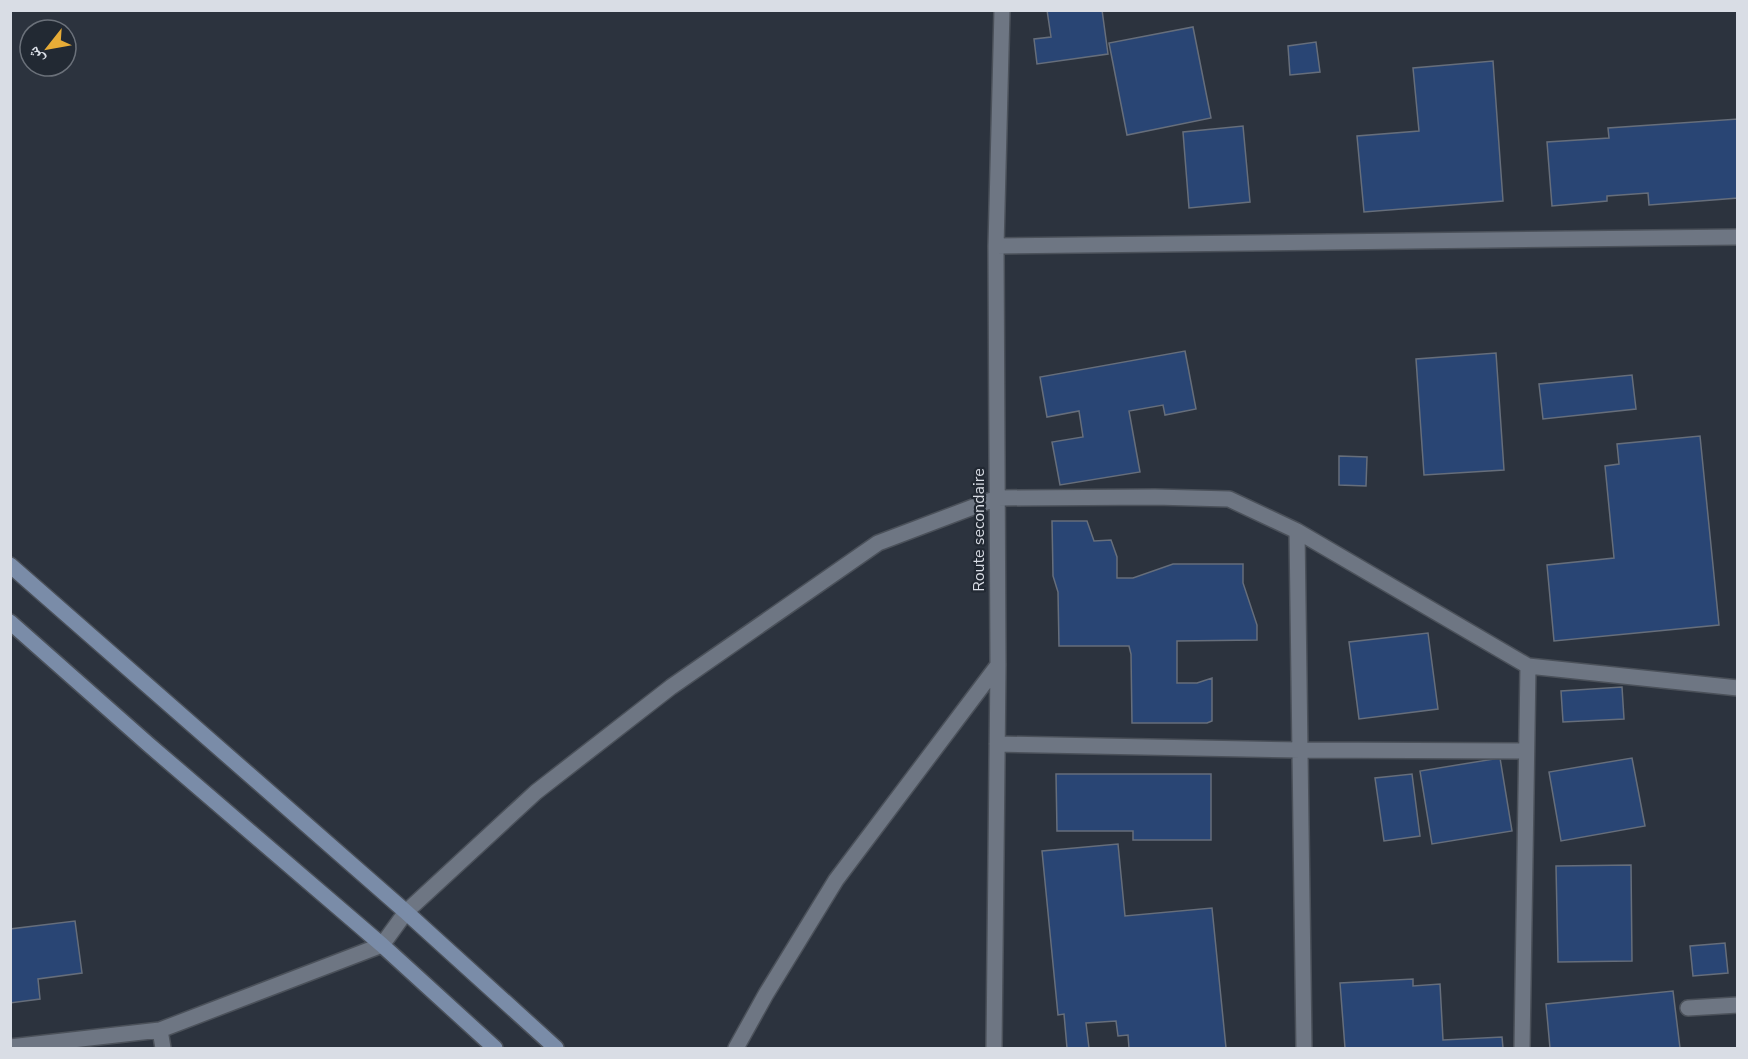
<svg xmlns="http://www.w3.org/2000/svg" width="1748" height="1059" font-family="'Nunito Sans','Noto Naskh Arabic',sans-serif">
<rect width="100%" height="100%" fill="#2c333e"/>
<path fill="#294574" stroke="#666e7b" stroke-width="1.5" d="M1047 10H1102L1108 54 1037 64 1034 39 1051 37Z
M1193 27 1211 118 1127 135 1109 43Z
M1316 42 1320 72 1290 75 1288 46Z
M1493 61 1503 201 1364 212 1357 136 1419 131 1413 68Z
M1738 119V198L1649 205 1648 193 1607 196V201L1552 206 1547 142 1609 138 1608 128Z
M1243 126 1250 202 1189 208 1183 132Z
M1185 351 1196 409 1165 415 1163 405 1129 411 1140 472 1060 485 1052 442 1083 437 1079 411 1047 417 1040 377Z
M1496 353 1504 470 1424 475 1416 359Z
M1632 375 1636 409 1543 419 1539 384Z
M1700 436 1719 625 1554 641 1547 565 1614 558 1605 466 1619 464 1617 444Z
M1339 456 1367 457 1366 486 1339 485Z
M1052 521H1087L1094 541 1111 540 1117 557V578H1133L1173 564H1243V583L1257 625V640L1177 641V683H1197L1212 678V721L1207 723H1132L1131 654 1129 646H1059L1058 592 1053 576Z
M1428 633 1438 709 1359 719 1349 642Z
M1622 687 1624 719 1563 722 1561 691Z
M1500 758 1512 831 1432 844 1420 771Z
M1632 758 1645 826 1561 841 1549 772Z
M1056 774H1211V840H1133V831H1057Z
M1412 774 1420 836 1384 841 1375 778Z
M1118 844 1125 916 1212 908 1226 1048H1129L1128 1035 1118 1036 1116 1021 1086 1023 1089 1048H1067L1064 1014 1058 1015 1042 851Z
M1631 865 1632 961 1558 962 1556 866Z
M75 921 82 973 38 979 40 999 10 1003V929Z
M1725 943 1728 973 1693 976 1690 946Z
M1413 979V986L1440 984 1443 1040 1502 1037 1503 1048H1345L1340 983Z
M1673 991 1680 1048H1550L1546 1004Z"/>
<g fill="none" stroke-linecap="round" stroke-linejoin="round">
<g stroke="#4b515a" stroke-width="18">
<path id="street" d="M996 246 1738 237
M1297 531 1304 1048
M997 744 1300 750 1526 751
M1688 1008 1738 1005
M160 1030 163 1048
M10 1047 160 1030 382 945 406 912 536 792 671 687 878 543 997 498 1155 497 1229 499 1297 531 1528 666 1738 688
M736 1048 766 994 836 880 998 665
M994 1048 998 665 996 246 1002 10
M1522 1048 1528 666"/>
</g>
<g stroke="#4b515a" stroke-width="18">
<path id="secondary" d="M10 565 406 912 556 1048
M10 622 148 744 382 945 495 1048"/>
</g>
<use href="#street" stroke="#6e7683" stroke-width="15"/>
<use href="#secondary" stroke="#7a8ca8" stroke-width="15"/>
</g>
<g text-anchor="middle" dominant-baseline="central" stroke-width="4.5" stroke-linejoin="round" paint-order="stroke">
<g font-size="16" fill="#d9dde5" stroke="#222933">
<text transform="translate(979 530) rotate(-90)">Route secondaire</text>
</g>
</g>
<rect width="1748" height="1059" fill="none" stroke="#d9dde5" stroke-width="24"/>
<g transform="translate(48 48) rotate(239)"><circle r="28" fill="#222933" stroke="#6b717a" stroke-width="1.5"/>
<path d="M0-4.5L10 22L0 15L-10 22Z" fill="#e7ac37"/>
<text y="-9" font-size="16" font-weight="bold" text-anchor="middle" fill="#d9dde5">ش</text>
</g>
</svg>
